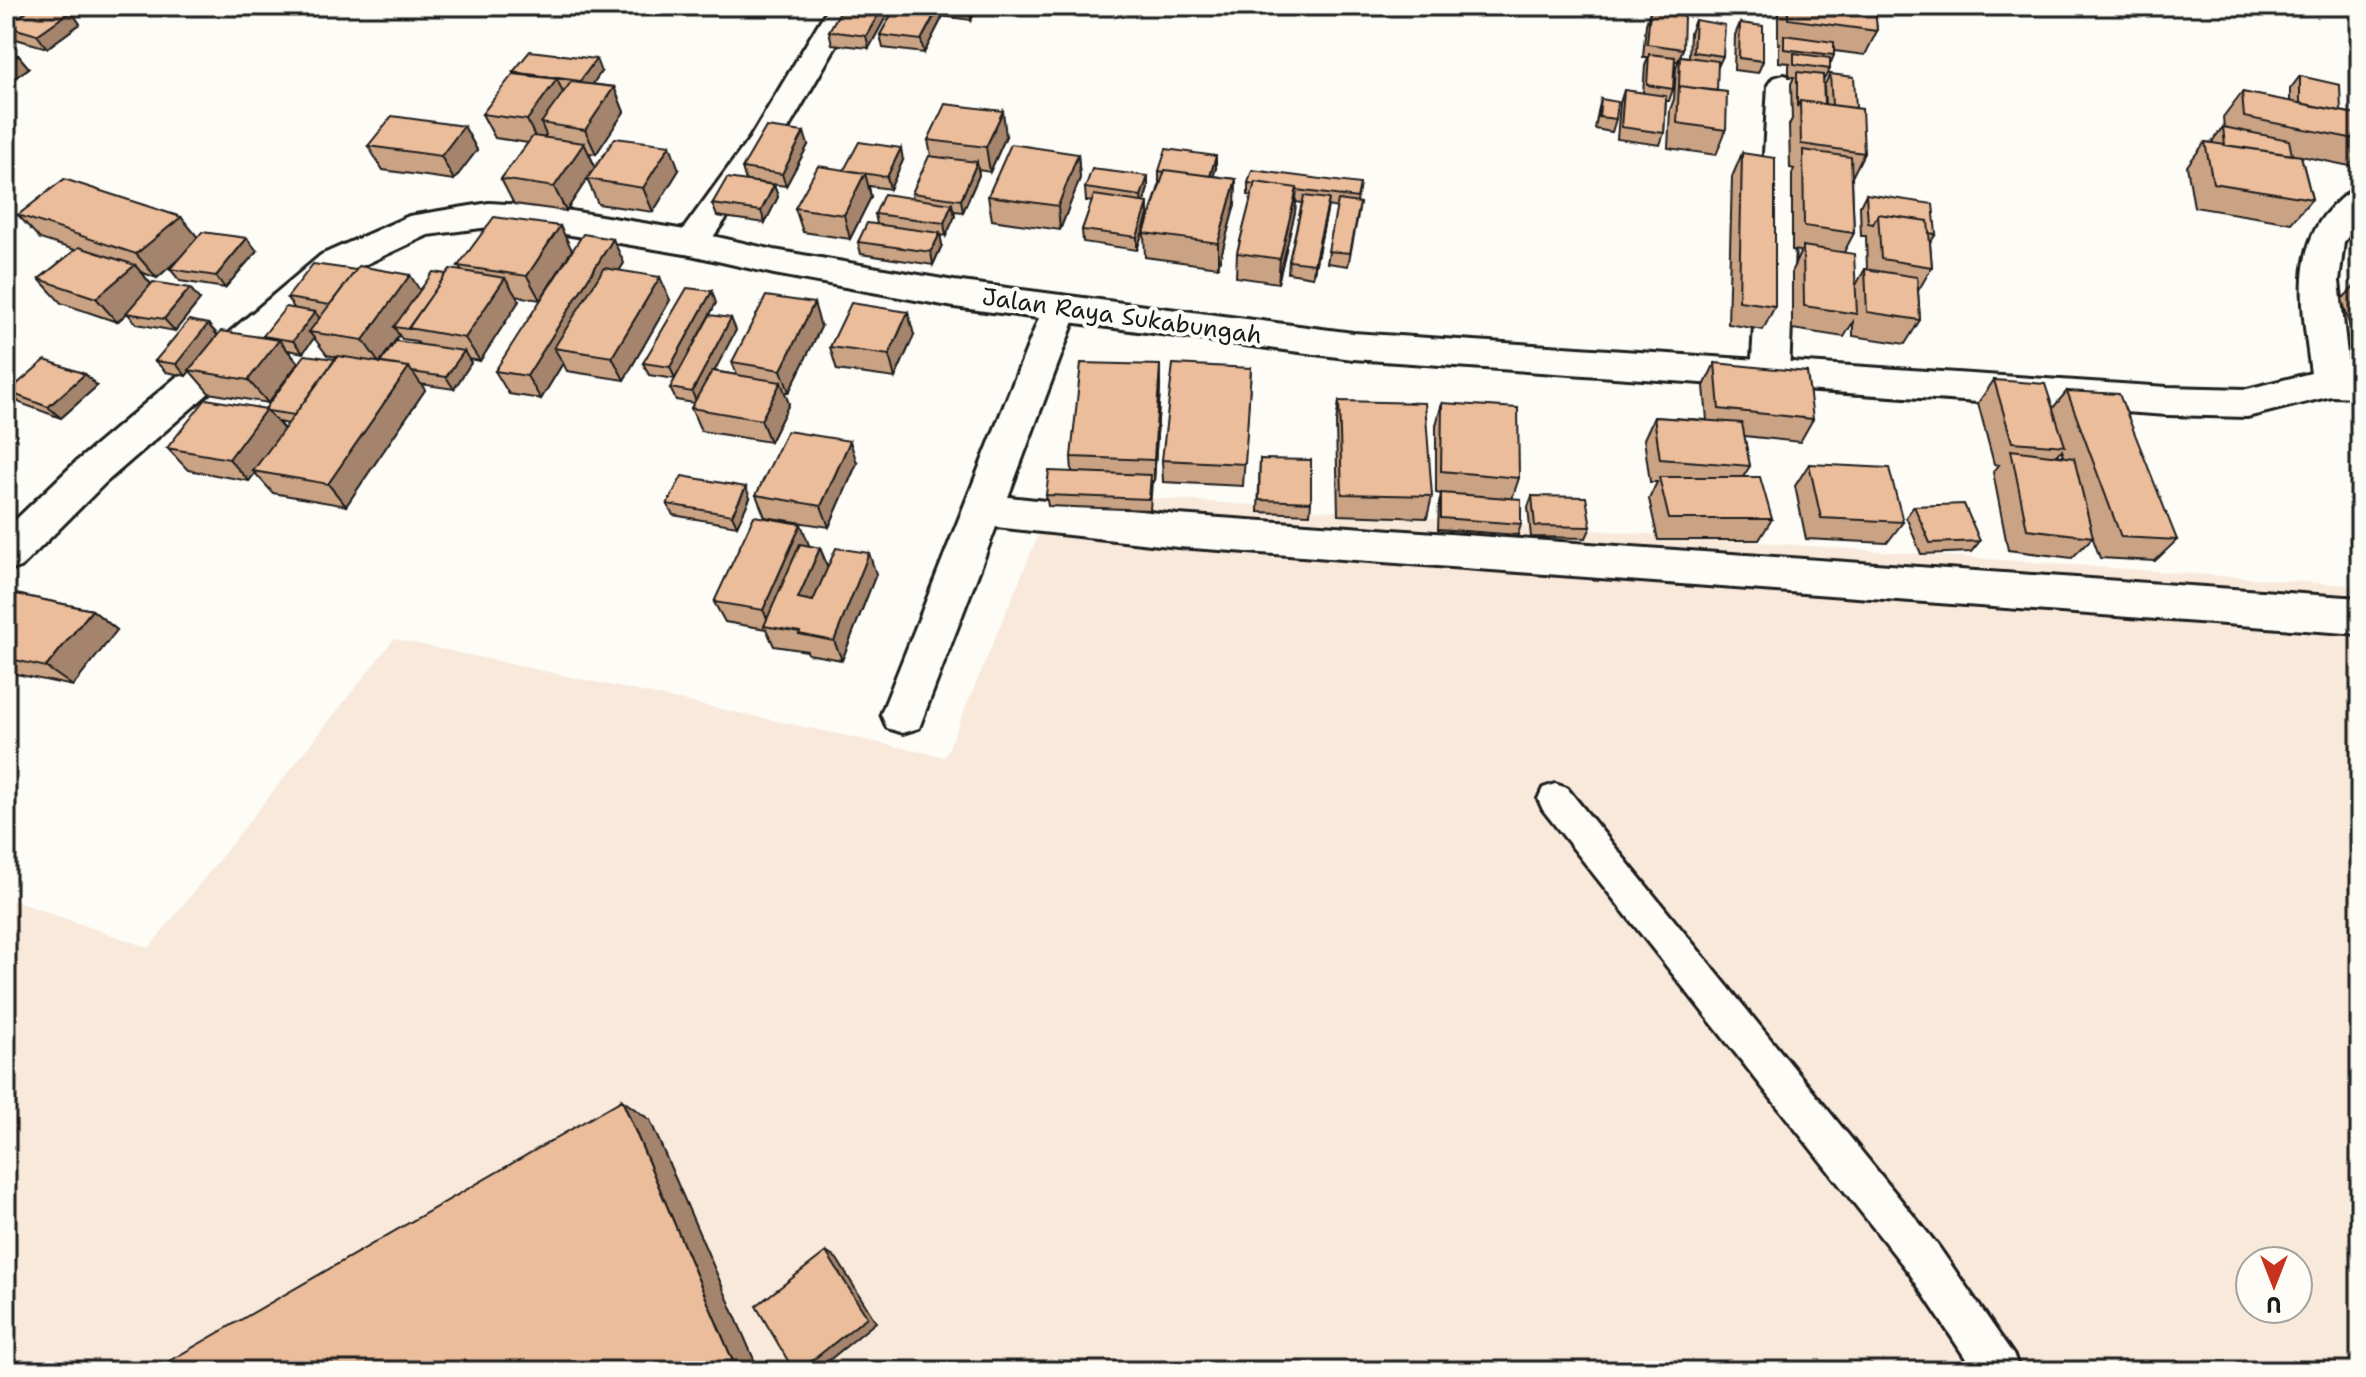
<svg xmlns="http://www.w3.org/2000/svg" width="2366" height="1377" font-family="'Shantell Sans',sans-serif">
<rect width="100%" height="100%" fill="#fdfcf7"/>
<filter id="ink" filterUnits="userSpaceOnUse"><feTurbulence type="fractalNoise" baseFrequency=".0125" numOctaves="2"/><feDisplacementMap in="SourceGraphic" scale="16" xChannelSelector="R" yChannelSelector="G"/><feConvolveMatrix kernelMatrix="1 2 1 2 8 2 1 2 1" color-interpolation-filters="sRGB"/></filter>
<g filter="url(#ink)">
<path fill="#f8e9db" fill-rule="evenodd" d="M1057 491 2360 586V1371H6V898L149 948 394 639 945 757ZM2250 1261H2298V1309H2250Z"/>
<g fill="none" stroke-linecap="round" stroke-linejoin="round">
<g stroke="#1c1c1c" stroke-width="6">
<path id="service" d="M1555 784 1567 788 1938 1246 2014 1356 2020 1371H1974L1910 1274 1543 810 1538 799 1543 788Z"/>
</g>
<g stroke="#1c1c1c" stroke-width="6">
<path id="minor" d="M829 6H859L780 143 703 251 691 255 679 251 673 243 679 235 750 138Z
M1784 75 1795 78 1800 85 1789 376 1783 386 1770 390 1757 386 1751 376 1768 85 1773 78Z
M2360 188V220L2344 242 2339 281 2350 382 2344 392 2331 396 2318 392 2312 382C2306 327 2287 254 2330 209 2340 199 2347 191 2360 188Z
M1061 295 1074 299 1079 308 1008 497 1178 515 2360 598V634L1178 547 996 527 919 728 903 733 887 728 881 714 1043 308 1048 299Z"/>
</g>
<g stroke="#1c1c1c" stroke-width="6">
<path id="tertiary" d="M489 203 541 206 691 231 774 250 954 281 1353 333 2167 387 2247 389 2331 368 2360 369V397L2331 396 2247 417 2167 415 1353 359 954 307 774 274 691 255 541 230 489 227 428 235 347 273 105 483 21 567 6 572V529L77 461 321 255 409 216Z"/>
</g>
<use href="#service" fill="#fdfcf7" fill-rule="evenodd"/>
<use href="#minor" fill="#fdfcf7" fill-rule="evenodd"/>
<use href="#tertiary" fill="#fdfcf7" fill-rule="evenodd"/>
</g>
<path fill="#caa385" stroke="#1c1c1c" stroke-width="2" fill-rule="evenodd" d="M27 6H53L71 11 80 24 47 48 16 39 6 27 32 8Z
M896 6H978L971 20 941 16 942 18 924 53 883 48 880 35Z
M1778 6H1875L1877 31 1865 55 1834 51V55L1830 65V69L1823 81 1824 104H1825L1824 86 1830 74 1856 108 1864 153 1852 177 1854 233 1844 252 1856 285 1865 269H1867L1866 236H1861L1860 206 1866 194 1936 234 1930 243 1932 267 1918 291 1920 320 1905 344 1853 336V322L1844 337 1792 329V270L1801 251 1792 250V174L1794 169 1790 168 1789 125 1792 119 1791 84 1794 77H1789V66L1790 63 1779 62V48L1780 44H1778Z
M889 11 869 48 832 44 829 31Z
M1650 11 1683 49 1678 61H1675L1673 89 1669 101H1666L1664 133 1660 145 1617 139 1620 103 1624 90 1643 93 1645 66 1648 57H1643L1646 24Z
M1695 20 1723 56 1717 69V91L1726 130 1716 155 1668 148 1670 110 1674 99 1676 68 1680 56 1689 57 1690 33Z
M1740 23 1763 61 1758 73 1734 70 1735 35Z
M6 51 18 55 29 68 13 79 6 77Z
M513 72H601L592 84 614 87 624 112 596 154 589 153 595 167 566 211 514 204 501 179 528 143 495 138 482 114 514 74Z
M2300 76 2341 111 2360 115V168L2301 156 2312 199 2291 223 2194 207 2187 166 2205 142 2213 143V140L2223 127 2224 128 2223 117 2242 92 2290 102V89Z
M1601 99 1616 119 1612 132 1595 129 1598 112Z
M464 126 477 150 454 180 383 170 368 146Z
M1006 136 990 172 978 170 979 175 963 212 954 211 955 216 946 236 940 235 942 245 933 265 861 254 858 242 877 224 875 214 913 198 912 193 931 156 928 140Z
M808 145 786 186 746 181 742 168Z
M1742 153 1775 306 1763 330 1728 324 1732 177Z
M1078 154 1080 178 1060 230 992 220 988 196Z
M903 160 890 189 869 186 871 197 850 239 803 232 795 208 844 170Z
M1216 168 1213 176 1236 179 1235 204 1218 267 1145 257 1144 233 1160 183H1159V171Z
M679 170 653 212 598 204 587 179Z
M1148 176V188L1144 202 1148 203V215L1137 250 1083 242 1082 230 1092 202 1086 201 1085 188Z
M1248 183 1360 184 1357 202 1360 203 1358 215 1348 266 1327 263 1337 208 1328 206 1313 277 1288 273 1289 261 1302 203 1296 202 1295 212 1278 283 1236 277 1237 253 1252 196 1248 195Z
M774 185 778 197 765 223 717 216 712 204Z
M18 215 197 237 257 251 225 288 180 281 170 269 180 257 157 278 141 272 151 284 200 300 175 331 137 324 127 313 117 322 61 303 39 279 75 250 40 239Z
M572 250 540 300 516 296 519 301 480 361 469 359 471 363 454 389 420 384 425 390 346 506 273 493 255 473 249 481 188 470 167 448 265 409 337 357 327 355 314 338 303 353 288 350 298 363 268 403 209 393 190 371 186 376 166 372 155 361 208 324 218 335 264 337 263 336 295 309 287 298 420 291 446 274 462 271 458 266ZM399 335 402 339 416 341 419 344 380 363ZM278 422 288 424 284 429Z
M624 263 619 271 670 300 624 380 567 371 563 363 541 399 509 394 495 371Z
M2354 287 2360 288V361L2342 299Z
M716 303 675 379 649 375 643 363Z
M821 327 789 392H784L789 404 770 442 701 431 691 408 694 403 676 400 670 388 736 330 714 371 737 375 732 362Z
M914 335 895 378 837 370 830 347Z
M1715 363 1813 419 1800 442 1744 436 1750 466 1743 477 1772 519 1759 540H1658L1649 499 1657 482H1650L1644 439 1654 417 1707 420 1704 386Z
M1251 368 1243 486 1163 482 1162 460Z
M85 374 97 386 61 418 20 403 8 392Z
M1994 380 2053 408 2067 391 2177 540 2155 561 2100 558 2092 536 2093 537 2072 558 2008 550 1993 472 1999 465 1994 464 1978 403ZM2062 450 2064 456 2057 455Z
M1160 388 1154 482 1152 481 1150 510 1048 506 1046 495 1072 472 1071 457Z
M1339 401 1432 496 1427 518 1338 515 1336 423Z
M1442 403 1519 478 1512 499 1521 524 1518 535 1438 529 1439 504 1441 494 1436 493V425Z
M1260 459 1311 502 1310 514 1258 512Z
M857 463 829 527 765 517 756 495Z
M1809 464 1903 522 1887 543 1806 539 1795 486Z
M1532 496 1591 527 1586 538 1531 537 1528 507Z
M750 498 737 526 673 515 667 504Z
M1914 506 1980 541 1971 552 1921 554 1906 517Z
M809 546 820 548 828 567 876 574 842 660 808 654 807 651 774 646 766 629 725 622 714 602Z
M6 592 92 610 117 630 73 686 6 672Z"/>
<path fill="#a4846c" stroke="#1c1c1c" stroke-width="2" d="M883 6H888L889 11 869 48 866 36Z
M940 6 942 18 924 53 921 40Z
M970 6H978L971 20 970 7Z
M71 11 80 24 47 48 37 35Z
M18 55 29 68 13 79 6 71V64Z
M596 59 601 72 586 94 580 81Z
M557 79 568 104 541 123 546 135 539 145 527 120Z
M614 87 624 112 596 154 585 130Z
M1003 111 1006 136 990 172 986 147Z
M464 126 477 150 454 180 441 156Z
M804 132 808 145 786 186 782 174Z
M584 143 595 167 566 211 554 187Z
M670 145 679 170 653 212 643 188Z
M901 148 903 160 890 189 887 177Z
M1078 154 1080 178 1060 230 1058 206Z
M1216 156V168L1209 190 1210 178Z
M977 162 979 175 963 212 961 200Z
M865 173 871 197 850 239 844 215Z
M1148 176V188L1142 209 1141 196Z
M1236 179 1235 204 1218 267V243Z
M774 185 778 197 765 223 761 211Z
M1297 188 1295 212 1278 283 1280 259Z
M1329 199 1327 211 1313 277 1314 264Z
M1148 203V215L1137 250V237Z
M952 204 955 216 946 236 944 223Z
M181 217 200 240 157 278 136 254Z
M560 226 572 250 540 300 527 276Z
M940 233 942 245 933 265 931 252Z
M247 238 257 251 225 288 216 276Z
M613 239 624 263 570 350 554 348 563 363 541 399 527 376Z
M135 265 155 289 117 322 96 298Z
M410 275 425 298 394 327 399 335 379 363 363 340Z
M660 277 670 300 624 380 612 357Z
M505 278 519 301 480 361 465 338Z
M190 288 200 300 175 331 164 319Z
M712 291 716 303 675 379 670 367Z
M814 303 821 327 789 392 781 370Z
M315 312 324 324 309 332 314 338 303 353 293 341Z
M908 312 914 335 895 378 889 355Z
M731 318 736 330 697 404 692 392Z
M208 324 218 336 186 376 176 364Z
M279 340 298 363 268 403 248 380Z
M464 351 471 363 454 389 446 377Z
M1160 365V388L1154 482V460Z
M409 367 425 390 346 506 328 484Z
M85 374 97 386 61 418 48 407Z
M781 382 789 404 770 442 761 420Z
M266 409 286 432 253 471 255 473 249 481 229 459Z
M850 441 857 463 829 527 821 506Z
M6 452 13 458 6 464Z
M746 487 750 498 737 526 732 515Z
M801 524 809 545 771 627 763 610Z
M820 548 828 569 807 619 798 598Z
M869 553 876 574 842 660 834 641Z
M92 610 117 630 73 686 46 667Z
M622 1100 650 1120 759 1371H737Z
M826 1252 837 1259 876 1322 816 1371H799Z"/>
<path fill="#ebbd9b" stroke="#1c1c1c" stroke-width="2" d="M34 6H53L71 11 37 35 6 26Z
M843 6H883L866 36 829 31Z
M896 6H939L921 40 880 35Z
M1788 6H1875L1877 31 1788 19Z
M1650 11 1684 16 1683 49 1647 44Z
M1695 20 1725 25 1723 56 1693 52Z
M1740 23 1763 26V61L1739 58Z
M1784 35 1834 42V55L1784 49Z
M6 51 18 55 6 64Z
M530 51 596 59 580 81 513 72Z
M1794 53 1830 58V69L1794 64Z
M1649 54 1675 57 1673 89 1647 85Z
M1680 56 1718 61 1717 91 1679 86V87Z
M1797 72 1823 75 1824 104 1800 101 1797 107Z
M513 74 557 79 527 120 482 114Z
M1830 74 1854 77 1856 108 1832 105Z
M2300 76 2340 85 2341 111 2300 103Z
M571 82 614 87 585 130 541 123Z
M1679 86 1727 92 1726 130 1677 123Z
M1624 90 1666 96 1664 133 1621 127Z
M2242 92 2360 115V140L2244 117Z
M1601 99 1618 102 1616 119 1599 117Z
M1800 101 1862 109 1864 153 1801 144Z
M945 104 1003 111 986 147 928 140Z
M392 116 464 126 441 156 368 146Z
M766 127 804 132 782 174 742 168Z
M2223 127 2289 140 2292 155 2225 145Z
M533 136 584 143 554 187 501 179Z
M615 138 670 145 643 188 587 179Z
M859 142 901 148 887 177 844 170Z
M2205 142 2301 156 2312 199 2213 183Z
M1011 144 1078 154 1058 206 988 196Z
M1166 149 1216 156 1210 176 1165 170 1164 172 1159 171Z
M1803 150 1851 157 1854 233 1804 226Z
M1742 153 1775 158V306L1739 301Z
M929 156 977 162 961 200 912 193Z
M818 166 865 173 844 215 795 208Z
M1092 169 1148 176 1141 196 1085 188Z
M1165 170 1236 179 1218 243 1144 233Z
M1252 170 1360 184 1357 198 1297 190V188L1255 182V184L1248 183Z
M727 178 774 185 761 211 712 204Z
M64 179 181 217 136 254 18 215Z
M1255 182 1297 188 1280 259 1237 253Z
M884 194 952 204 944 223 875 214Z
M1866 194 1933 204 1936 234 1929 233 1928 221 1878 214 1873 224 1868 223Z
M1094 195 1148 203 1137 237 1082 230Z
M1304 196 1329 199 1314 264 1289 261Z
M1338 200 1360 203 1350 253 1328 251Z
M1878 214 1928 221 1932 267 1881 259Z
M494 217 560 226 527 276 458 266Z
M867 223 940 233 931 252 858 242Z
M202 232 247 238 216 276 170 269Z
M583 234 613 239 527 376 495 371Z
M1803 246 1854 254 1857 314 1804 306Z
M79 247 135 265 96 298 39 279Z
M313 264 356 270 330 305 287 298Z
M359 266 410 275 363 340 309 332Z
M604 268 660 277 612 357 554 348Z
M450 269 505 278 465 338 408 328Z
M1865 269 1917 277 1920 320 1867 312Z
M433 272 446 274 408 329 394 327Z
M153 282 190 288 164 319 126 313Z
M2354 287 2360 288V309Z
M687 288 712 291 670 367 643 363Z
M766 296 814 303 781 370 732 362Z
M851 303 908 312 889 355 830 347Z
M286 307 315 312 293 341 263 336Z
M710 315 731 318 692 392 670 388Z
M189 320 208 324 176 364 155 361Z
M221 331 279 340 248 380 189 370Z
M396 341 464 351 446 377 412 372 409 367 380 363Z
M305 355 335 359 294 415 268 411 265 409Z
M338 356 409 367 328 484 253 471Z
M45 360 85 374 48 407 8 392Z
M1081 363 1160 365 1154 460 1071 457Z
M1715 363 1807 372 1813 419 1719 409Z
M1173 364 1251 368 1245 464 1162 460Z
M712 371 781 382 761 420 691 408Z
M1994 380 2045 384 2065 446 2012 442Z
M2067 391 2119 394 2177 540 2121 537Z
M206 399 266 409 229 459 167 448Z
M1339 401 1425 403 1432 496 1342 494Z
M1442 403 1518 408 1519 478 1441 471Z
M1654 417 1742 423 1750 466 1660 459Z
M787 431 850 441 821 506 756 495Z
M2011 450 2074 458 2093 537 2027 529Z
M1260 459 1311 460V502L1259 500Z
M1809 464 1889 468 1903 522 1821 518Z
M1049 471 1151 475 1149 499 1046 495Z
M682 476 746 487 732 515 667 504Z
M1659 477H1760L1772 519H1669Z
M1441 493 1521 499V524L1441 518Z
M1532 496 1586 497 1591 527 1535 526Z
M1964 504 1980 541 1930 543 1914 506Z
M754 516 801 524 763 610 714 602Z
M800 544 820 548 798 598 813 601 836 548 869 553 834 641 799 634 800 632 764 626Z
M6 592 92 610 46 667 6 658Z
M622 1100 737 1371H152Z
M826 1252 867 1317 799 1371H794L756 1306Z"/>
</g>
<g text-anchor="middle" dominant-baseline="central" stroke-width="8" stroke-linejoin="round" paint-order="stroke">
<g font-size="24" fill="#1c1c1c" stroke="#fdfcf7">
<text transform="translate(1122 316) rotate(8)">Jalan Raya Sukabungah</text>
</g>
</g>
<rect width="2366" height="1377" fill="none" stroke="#fdfcf7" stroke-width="32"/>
<rect x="16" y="16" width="2334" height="1345" fill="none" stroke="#1c1c1c" stroke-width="3" filter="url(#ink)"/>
<g transform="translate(2274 1285) rotate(180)"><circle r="38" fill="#fdfcf7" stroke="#a3a29f" stroke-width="2"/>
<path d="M0-6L14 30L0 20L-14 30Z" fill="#c8321e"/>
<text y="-12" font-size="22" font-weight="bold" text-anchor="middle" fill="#1c1c1c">U</text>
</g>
</svg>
